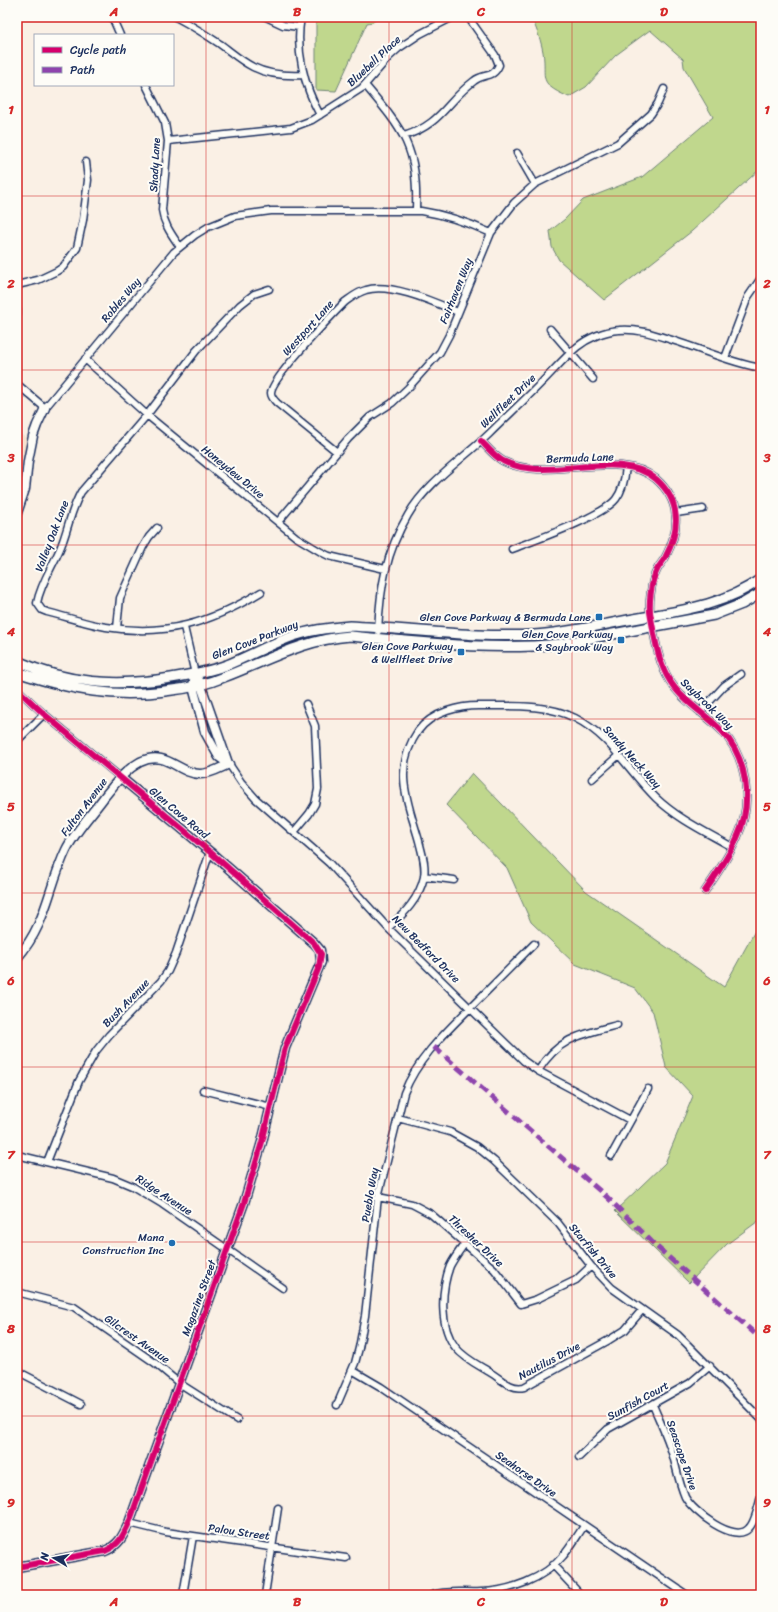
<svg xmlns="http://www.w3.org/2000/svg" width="778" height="1612" font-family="Sriracha,sans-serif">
<rect width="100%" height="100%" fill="#faf0e5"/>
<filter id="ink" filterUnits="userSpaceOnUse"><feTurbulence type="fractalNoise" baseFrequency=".025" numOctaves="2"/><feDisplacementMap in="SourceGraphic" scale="8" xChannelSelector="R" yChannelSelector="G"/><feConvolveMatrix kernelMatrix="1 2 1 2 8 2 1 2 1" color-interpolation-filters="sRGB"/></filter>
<g filter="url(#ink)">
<path fill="#f6e2cf" d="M17 430 23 436 29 438 17 500Z"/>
<path fill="#c0d78d" stroke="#6e8376" d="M316 17H379L373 22 367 23 336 91 316 90Z
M532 17H761V168L692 231 604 300 559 260 552 247 550 231 565 219 583 200 642 177 713 117 684 67 683 59 650 30 616 55 586 87 569 97C533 82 549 76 542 47 540 37 535 27 532 17Z
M472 773 586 891 724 987 761 920V1219L727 1244 689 1283 615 1211 665 1163 693 1096 666 1067 653 1012 635 988 575 964 531 922 507 868 446 805Z"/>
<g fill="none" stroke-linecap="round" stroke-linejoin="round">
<g stroke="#1b2f5e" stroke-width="9">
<path id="minor" d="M112 17 120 35
M175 17C190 24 206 35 220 44 231 52 241 61 253 67 269 75 287 76 304 75
M266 17 283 25 299 27
M301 17C295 50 304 86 320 115
M146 85 165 123 168 141 162 210C164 225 172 235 180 247
M365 85C404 131 418 148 416 210
M404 136C442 124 446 102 474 81 484 73 493 79 499 65L495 55 468 17
M168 141 291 128 312 120 362 88 389 57 399 48 420 34 453 17
M517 153 535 184
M17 285 38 280 57 271 63 267 77 248 83 220 88 180 86 162
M17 310V315
M550 329 593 379
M725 358 748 297 761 278
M85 359 147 415 296 537 321 552 329 556 385 569
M17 384 45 408 174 252 195 235 208 227 235 216 271 211H421C447 215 467 222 491 233
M481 441C488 448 494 456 503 461 547 484 619 447 656 479 681 501 680 529 666 556 664 561 659 565 657 570 651 581 648 606 651 618 655 639 658 662 670 681 682 701 706 714 722 731 748 759 753 804 737 838 729 857 716 875 705 891
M337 452 277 403C275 401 271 397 271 393 270 380 333 314 345 302 352 297 358 292 366 290 390 282 436 303 458 312
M676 513 703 509
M278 522 348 439 370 417 392 403 408 388 440 352 449 335 491 233 514 203 535 184 618 143 651 114 658 103 664 89
M512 549C535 540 602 517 616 499 623 490 625 478 626 467
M261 592C210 623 166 637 106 627 87 624 67 617 47 612L42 610 37 603C41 581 56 562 63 541 69 524 72 508 81 492L147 415 196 351 240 305 254 294 269 289
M184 627 195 674
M117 628 120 598 143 547 149 537 157 528
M378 631C380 588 386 552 408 515 427 482 462 460 489 434 507 416 526 399 543 381 554 370 565 357 577 347 588 338 604 331 619 330 638 328 656 335 675 341 703 350 732 363 761 368
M17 689 44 714 120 777
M700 712 724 686 741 674
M17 741 44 714
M229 764 241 782 256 799 329 863 388 928 524 1061 538 1071 630 1120
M592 779 619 755
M294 832 309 814 315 804 318 789 315 726 306 704
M424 876 454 880
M388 928C405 913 419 899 424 877 426 865 422 853 419 841 408 802 392 769 418 731 432 712 460 705 483 706 513 706 547 704 575 718 611 736 628 771 656 798 678 819 706 832 732 847
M538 1071C558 1038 582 1034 617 1025
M203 1090 271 1107
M398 1118 450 1132 477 1147 494 1161 558 1223 591 1266 612 1288 678 1335 761 1419
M17 1155 113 1178 132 1186 162 1204 283 1288
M611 1156 648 1089
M47 1162 79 1081 96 1051 109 1035 161 981 168 971 176 953 210 852
M378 1197 412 1204 431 1214 494 1269 521 1304 537 1299 576 1280 591 1266
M465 1243C460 1250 454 1258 450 1266 441 1290 439 1327 456 1348 465 1359 480 1366 491 1373 501 1379 511 1390 524 1387L609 1340 625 1330 642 1310
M17 1292 74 1307 155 1363 179 1383 237 1420
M352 1370 381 1387 687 1595
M17 1371 81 1404
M337 1405 355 1363 359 1348 365 1316 378 1197 404 1093C417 1059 446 1032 471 1007 492 986 513 965 534 944
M653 1405C660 1422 668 1438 673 1456 677 1470 679 1483 685 1497 692 1511 735 1545 749 1528 755 1522 759 1504 761 1496
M579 1457 608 1429 690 1383 710 1366
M129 1523 166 1532 346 1558
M553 1565 581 1595
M183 1595 193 1536
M265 1595 278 1508
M432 1595C448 1590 465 1593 481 1592 510 1591 544 1579 563 1556 571 1547 577 1536 584 1526"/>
</g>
<g stroke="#1b2f5e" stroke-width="11">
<path id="tertiary" d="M17 513 25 489 28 461 33 436 37 425 45 408
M195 674 193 687 205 732 219 757 229 764
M199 680 228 763
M17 958C47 924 48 888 66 850 76 830 92 814 105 796 115 784 125 770 140 762 167 749 178 774 200 774 210 774 220 768 229 764
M17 1567 105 1551C119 1545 123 1536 129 1523L244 1203 262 1142 285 1048 321 962 320 950 314 943 210 852 120 777"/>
</g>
<g stroke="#1b2f5e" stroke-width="12">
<path id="secondary" d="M17 661C68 684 116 687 171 678 190 675 208 672 227 665 247 657 267 646 288 638 308 630 329 628 350 626 411 629 473 638 534 635 571 633 608 623 645 617 686 610 726 604 761 579
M17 672C72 690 114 699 172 690 190 688 207 684 224 677 266 661 305 639 350 636 419 642 491 651 560 644L714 615 742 604 761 593"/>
</g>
<use href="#minor" stroke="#fdfcf7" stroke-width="6"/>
<use href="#tertiary" stroke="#fdfcf7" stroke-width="8"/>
<use href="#secondary" stroke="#fdfcf7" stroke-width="9"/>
<path stroke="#8e44ad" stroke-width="5" stroke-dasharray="10 5" stroke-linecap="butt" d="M434 1047 607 1197 657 1247 761 1339"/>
<g stroke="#fdfcf7" stroke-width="8">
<path id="cycleway" d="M481 441C488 448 494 456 503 461 547 484 619 447 656 479 681 501 680 529 666 556 664 561 659 565 657 570 651 581 648 606 651 618 655 639 658 662 670 681 682 701 706 714 722 731 748 759 753 804 737 838 729 857 716 875 705 891
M17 689 44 714 210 852 314 943 321 954 319 967 285 1048 262 1142 244 1203 129 1523C123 1536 119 1545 105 1551L17 1567"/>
</g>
<use href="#cycleway" stroke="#d6006c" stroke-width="6"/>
</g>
</g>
<path fill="none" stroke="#d62828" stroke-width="1" stroke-opacity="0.55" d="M206 17V1595M389 17V1595M572 17V1595M17 196H761M17 370H761M17 545H761M17 719H761M17 893H761M17 1067H761M17 1242H761M17 1416H761"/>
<g fill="#1f6fb2" stroke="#fdfcf7" stroke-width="1.5">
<rect x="595" y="613" width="8" height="8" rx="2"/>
<rect x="617" y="636" width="8" height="8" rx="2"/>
<rect x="457" y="648" width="8" height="8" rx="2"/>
<circle cx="172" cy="1243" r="4"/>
</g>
<g text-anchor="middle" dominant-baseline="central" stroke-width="4" stroke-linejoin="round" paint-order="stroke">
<g font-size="11" fill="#1b2f5e" stroke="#fdfcf7">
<text transform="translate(374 61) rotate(-43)">Bluebell Place</text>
<text transform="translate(155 165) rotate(-87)">Shady Lane</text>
<text transform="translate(456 291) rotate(-68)">Fairhaven Way</text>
<text transform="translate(121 300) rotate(-50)">Robles Way</text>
<text transform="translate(308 328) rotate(-48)">Westport Lane</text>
<text transform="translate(508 401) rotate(-44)">Wellfleet Drive</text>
<text transform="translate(580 458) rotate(-2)">Bermuda Lane</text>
<text transform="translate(233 472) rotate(39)">Honeydew Drive</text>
<text transform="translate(52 536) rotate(-69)">Valley Oak Lane</text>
<text transform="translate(255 640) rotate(-21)">Glen Cove Parkway</text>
<text transform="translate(707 704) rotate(44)">Saybrook Way</text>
<text transform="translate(632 757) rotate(48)">Sandy Neck Way</text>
<text transform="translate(84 807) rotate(-53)">Fulton Avenue</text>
<text transform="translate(179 813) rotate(40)">Glen Cove Road</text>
<text transform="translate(426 949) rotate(45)">New Bedford Drive</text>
<text transform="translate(126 1003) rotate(-46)">Bush Avenue</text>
<text transform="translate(164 1195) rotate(33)">Ridge Avenue</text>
<text transform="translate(370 1195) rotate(-80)">Pueblo Way</text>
<text transform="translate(476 1241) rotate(43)">Thresher Drive</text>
<text transform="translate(593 1251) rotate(50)">Starfish Drive</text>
<text transform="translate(199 1298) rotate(-70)">Magazine Street</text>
<text transform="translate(137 1339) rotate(35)">Gilcrest Avenue</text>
<text transform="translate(549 1361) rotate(-28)">Nautilus Drive</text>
<text transform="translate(638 1401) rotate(-29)">Sunfish Court</text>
<text transform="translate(682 1455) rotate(71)">Seascape Drive</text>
<text transform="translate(526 1474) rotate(35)">Seahorse Drive</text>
<text transform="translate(239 1532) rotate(8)">Palou Street</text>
</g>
<g font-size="11" fill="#1b2f5e" stroke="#fdfcf7" text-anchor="end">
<text x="591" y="617">Glen Cove Parkway &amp; Bermuda Lane</text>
<text x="613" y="634">Glen Cove Parkway<tspan x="613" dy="13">&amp; Saybrook Way</tspan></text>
<text x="453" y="646">Glen Cove Parkway<tspan x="453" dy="13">&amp; Wellfleet Drive</tspan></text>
<text x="164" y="1237">Mana<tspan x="164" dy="13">Construction Inc</tspan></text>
</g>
</g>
<rect width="778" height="1612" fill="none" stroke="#fdfcf7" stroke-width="44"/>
<rect x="34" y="34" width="140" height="52" fill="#fdfcf7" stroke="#a3aaba"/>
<rect x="42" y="47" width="20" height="6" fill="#d6006c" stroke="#a3aaba"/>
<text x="70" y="54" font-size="12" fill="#1b2f5e">Cycle path</text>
<rect x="42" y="67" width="20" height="6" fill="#8e44ad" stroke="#a3aaba"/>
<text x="70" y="74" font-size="12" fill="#1b2f5e">Path</text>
<g transform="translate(54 1558) rotate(280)" stroke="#fdfcf7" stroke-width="3" paint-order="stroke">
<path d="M0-3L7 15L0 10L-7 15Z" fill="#1b2f5e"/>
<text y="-6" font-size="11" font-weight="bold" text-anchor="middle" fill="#1b2f5e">N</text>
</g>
<rect x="22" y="22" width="734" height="1568" fill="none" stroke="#d62828" stroke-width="1.5"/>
<g font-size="13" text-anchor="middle" font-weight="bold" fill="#d62828">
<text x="114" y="16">A</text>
<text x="297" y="16">B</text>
<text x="481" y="16">C</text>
<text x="664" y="16">D</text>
<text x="11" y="114">1</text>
<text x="767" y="114">1</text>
<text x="11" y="288">2</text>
<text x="767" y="288">2</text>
<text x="11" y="462">3</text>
<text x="767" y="462">3</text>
<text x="11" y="636">4</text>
<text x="767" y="636">4</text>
<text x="11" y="811">5</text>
<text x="767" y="811">5</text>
<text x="11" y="985">6</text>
<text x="767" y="985">6</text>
<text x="11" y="1159">7</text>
<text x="767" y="1159">7</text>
<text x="11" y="1333">8</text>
<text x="767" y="1333">8</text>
<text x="11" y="1507">9</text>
<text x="767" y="1507">9</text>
<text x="114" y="1606">A</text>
<text x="297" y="1606">B</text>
<text x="481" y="1606">C</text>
<text x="664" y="1606">D</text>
</g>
</svg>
